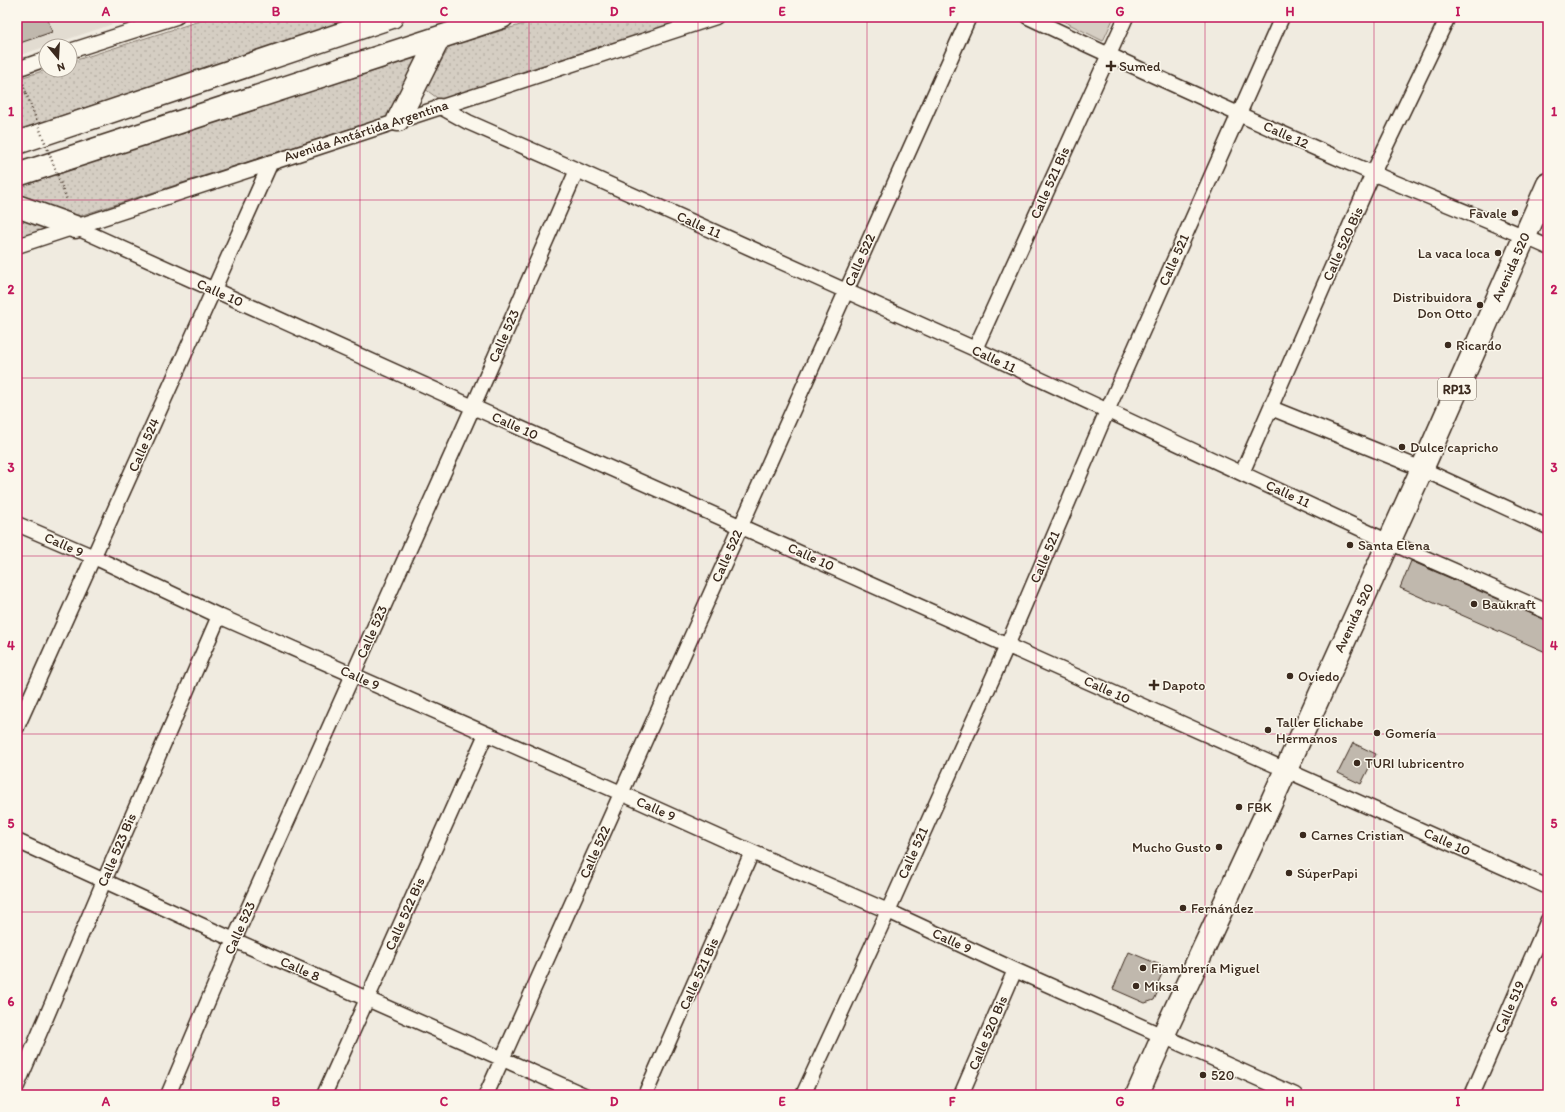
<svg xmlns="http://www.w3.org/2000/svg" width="1565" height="1112" font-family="Itim,sans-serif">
<defs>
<pattern id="green-dots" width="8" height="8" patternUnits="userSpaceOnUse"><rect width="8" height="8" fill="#d5cec3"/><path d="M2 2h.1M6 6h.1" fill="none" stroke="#b8b1a7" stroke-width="1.8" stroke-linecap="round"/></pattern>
</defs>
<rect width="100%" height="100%" fill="#f0ebe0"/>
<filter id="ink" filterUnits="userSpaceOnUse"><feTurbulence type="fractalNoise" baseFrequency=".025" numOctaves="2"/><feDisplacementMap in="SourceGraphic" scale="8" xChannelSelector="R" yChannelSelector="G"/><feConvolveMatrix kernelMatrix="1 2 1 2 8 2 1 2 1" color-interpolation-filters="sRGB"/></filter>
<g filter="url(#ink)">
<path fill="#e2dcd1" d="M17 17H134L17 56Z"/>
<path fill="url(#green-dots)" stroke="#887c70" d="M212 17H363L23 128 17 125V79L46 70H70V62Z
M547 17H709L440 100 425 89 450 46Z
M419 57 387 117 70 219 17 194V185Z
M17 216 48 228 17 238Z"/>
<path fill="#d5cec3" stroke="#887c70" d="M1055 17H1114L1103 41Z"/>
<path fill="#c0b8ad" stroke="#3b2a1e" d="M17 17H47L52 32 17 44Z
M1411 561 1548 621V653L1400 588Z
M1353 743 1376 754 1361 784 1338 773Z
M1129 952 1165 967 1157 985 1160 987 1154 1000 1145 1003 1113 989Z"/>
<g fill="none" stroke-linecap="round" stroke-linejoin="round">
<g stroke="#3b2a1e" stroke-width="17">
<path id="minor" d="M1028 17C1142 71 1257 123 1372 173 1431 198 1490 221 1548 247
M70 51 176 17
M17 69 46 59
M439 106 468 122 577 170 975 349 1389 542 1548 612
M75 227 473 407 1548 887
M17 246 716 17
M975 349 1126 17
M1271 408 1422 469 1548 527
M1242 473 1373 173 1448 17
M17 524 94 557 219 616 621 793 752 852 888 911 1015 970 1295 1095
M17 727 271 162
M17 841 234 940 584 1095
M17 1086 104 881 219 616
M168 1095 234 940 473 407 577 170
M324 1095 486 734
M486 1095 969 17
M645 1095 752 852
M803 1095 888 911 1007 646 1107 411 1282 17
M961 1095 1015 970
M1472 1095 1548 920"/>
</g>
<g stroke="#3b2a1e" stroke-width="25">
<path id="primary" d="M398 120 439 38
M17 143 392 17
M17 175 502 17
M17 206 75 227
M1137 1095 1163 1036 1270 805 1422 469 1548 184"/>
</g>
<path stroke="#3b2a1e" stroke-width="2.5" stroke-dasharray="1 3" stroke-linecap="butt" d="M22 80 26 93"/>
<use href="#minor" stroke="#fbf7ec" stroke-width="14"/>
<use href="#primary" stroke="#fbf7ec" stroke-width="22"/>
<path stroke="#3b2a1e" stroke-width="2.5" stroke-dasharray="1 3" stroke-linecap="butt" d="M26 93 67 200"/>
</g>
</g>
<path fill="none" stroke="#c2185b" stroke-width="1" stroke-opacity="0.55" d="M191 17V1095M360 17V1095M529 17V1095M698 17V1095M867 17V1095M1036 17V1095M1205 17V1095M1374 17V1095M17 200H1548M17 378H1548M17 556H1548M17 734H1548M17 912H1548"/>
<g fill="#3b2a1e" stroke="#fbf7ec" stroke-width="1.5">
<path d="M1109 60h4v4h4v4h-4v4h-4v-4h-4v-4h4z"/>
<circle cx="1515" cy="213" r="4"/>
<circle cx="1498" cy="253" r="4"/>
<circle cx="1480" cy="305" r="4"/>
<circle cx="1448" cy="345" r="4"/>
<circle cx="1402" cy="447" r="4"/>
<circle cx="1350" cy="545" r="4"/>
<circle cx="1474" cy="604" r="4"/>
<circle cx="1290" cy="676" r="4"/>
<path d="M1152 679h4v4h4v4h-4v4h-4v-4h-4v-4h4z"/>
<circle cx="1268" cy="730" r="4"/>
<circle cx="1377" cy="733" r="4"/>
<circle cx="1357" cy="763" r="4"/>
<circle cx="1239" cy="807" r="4"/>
<circle cx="1303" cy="835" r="4"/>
<circle cx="1219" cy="847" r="4"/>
<circle cx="1289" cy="873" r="4"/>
<circle cx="1183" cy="908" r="4"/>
<circle cx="1143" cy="968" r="4"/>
<circle cx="1136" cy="986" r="4"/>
<circle cx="1203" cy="1075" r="4"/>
</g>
<g text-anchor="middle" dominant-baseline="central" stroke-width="3" stroke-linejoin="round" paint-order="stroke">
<rect fill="#fbf7ec" stroke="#75685c" stroke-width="1" x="1438" y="378" width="38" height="22" rx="3"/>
<g font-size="13" font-weight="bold" fill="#3b2a1e">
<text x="1457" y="389">RP13</text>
</g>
<g font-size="14" fill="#3b2a1e" stroke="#fbf7ec" text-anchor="start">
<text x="1119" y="66">Sumed</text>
<text x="1507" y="213" text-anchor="end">Favale</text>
<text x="1490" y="253" text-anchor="end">La vaca loca</text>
<text x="1472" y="297" text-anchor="end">Distribuidora<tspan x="1472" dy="16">Don Otto</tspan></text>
<text x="1456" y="345">Ricardo</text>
<text x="1410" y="447">Dulce capricho</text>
<text x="1358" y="545">Santa Elena</text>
<text x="1482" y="604">Baukraft</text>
<text x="1298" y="676">Oviedo</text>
<text x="1162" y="685">Dapoto</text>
<text x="1276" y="722">Taller Elichabe<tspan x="1276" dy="16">Hermanos</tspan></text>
<text x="1385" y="733">Gomería</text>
<text x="1365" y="763">TURI lubricentro</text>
<text x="1247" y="807">FBK</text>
<text x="1311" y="835">Carnes Cristian</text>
<text x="1211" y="847" text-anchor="end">Mucho Gusto</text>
<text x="1297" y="873">SúperPapi</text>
<text x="1191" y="908">Fernández</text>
<text x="1151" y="968">Fiambrería Miguel</text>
<text x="1144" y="986">Miksa</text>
<text x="1211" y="1075">520</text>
</g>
<g font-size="14" fill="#3b2a1e" stroke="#fbf7ec">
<text transform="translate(366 131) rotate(-18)">Avenida Antártida Argentina</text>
<text transform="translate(1286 135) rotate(24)">Calle 12</text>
<text transform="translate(1050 183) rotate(-66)">Calle 521 Bis</text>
<text transform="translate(699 225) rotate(24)">Calle 11</text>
<text transform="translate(1343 244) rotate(-66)">Calle 520 Bis</text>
<text transform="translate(860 260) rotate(-66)">Calle 522</text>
<text transform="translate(1174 260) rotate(-66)">Calle 521</text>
<text transform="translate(1511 267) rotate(-66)">Avenida 520</text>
<text transform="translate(220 293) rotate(24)">Calle 10</text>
<text transform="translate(504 336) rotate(-66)">Calle 523</text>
<text transform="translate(994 359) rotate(25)">Calle 11</text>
<text transform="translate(515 426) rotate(24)">Calle 10</text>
<text transform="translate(144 445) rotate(-66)">Calle 524</text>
<text transform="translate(1288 494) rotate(25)">Calle 11</text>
<text transform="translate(64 545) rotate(24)">Calle 9</text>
<text transform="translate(727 556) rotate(-66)">Calle 522</text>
<text transform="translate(811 557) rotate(24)">Calle 10</text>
<text transform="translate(1045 557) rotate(-67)">Calle 521</text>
<text transform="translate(1354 618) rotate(-65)">Avenida 520</text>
<text transform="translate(372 632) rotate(-66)">Calle 523</text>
<text transform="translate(360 678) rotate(24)">Calle 9</text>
<text transform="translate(1107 690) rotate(24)">Calle 10</text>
<text transform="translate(656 809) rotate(24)">Calle 9</text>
<text transform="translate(1447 842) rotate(24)">Calle 10</text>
<text transform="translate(117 850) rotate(-67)">Calle 523 Bis</text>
<text transform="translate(595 852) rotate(-66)">Calle 522</text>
<text transform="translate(913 853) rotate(-66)">Calle 521</text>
<text transform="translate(405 914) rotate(-66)">Calle 522 Bis</text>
<text transform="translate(240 928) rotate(-66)">Calle 523</text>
<text transform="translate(952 941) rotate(25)">Calle 9</text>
<text transform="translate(300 969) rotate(24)">Calle 8</text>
<text transform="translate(699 974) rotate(-66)">Calle 521 Bis</text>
<text transform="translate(1510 1007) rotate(-67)">Calle 519</text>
<text transform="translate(988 1033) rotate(-67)">Calle 520 Bis</text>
</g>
</g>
<rect width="1565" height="1112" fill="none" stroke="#fbf7ec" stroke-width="44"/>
<g transform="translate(58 58) rotate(162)"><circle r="19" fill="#fbf7ec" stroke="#aea59a"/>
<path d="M0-3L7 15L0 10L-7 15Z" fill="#3b2a1e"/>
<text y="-6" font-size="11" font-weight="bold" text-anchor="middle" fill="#3b2a1e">N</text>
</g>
<rect x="22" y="22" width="1521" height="1068" fill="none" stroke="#c2185b" stroke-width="1.5"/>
<g font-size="13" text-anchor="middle" font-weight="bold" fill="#c2185b">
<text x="106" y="16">A</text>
<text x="276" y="16">B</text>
<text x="444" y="16">C</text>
<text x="614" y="16">D</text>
<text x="782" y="16">E</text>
<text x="952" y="16">F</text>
<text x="1120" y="16">G</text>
<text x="1290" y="16">H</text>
<text x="1458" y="16">I</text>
<text x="11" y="116">1</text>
<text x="1554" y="116">1</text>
<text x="11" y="294">2</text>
<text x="1554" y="294">2</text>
<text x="11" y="472">3</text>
<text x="1554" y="472">3</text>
<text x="11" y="650">4</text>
<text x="1554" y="650">4</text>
<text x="11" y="828">5</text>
<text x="1554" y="828">5</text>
<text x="11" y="1006">6</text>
<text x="1554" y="1006">6</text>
<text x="106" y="1106">A</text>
<text x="276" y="1106">B</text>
<text x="444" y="1106">C</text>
<text x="614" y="1106">D</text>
<text x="782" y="1106">E</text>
<text x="952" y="1106">F</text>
<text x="1120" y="1106">G</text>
<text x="1290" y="1106">H</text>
<text x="1458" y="1106">I</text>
</g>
</svg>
